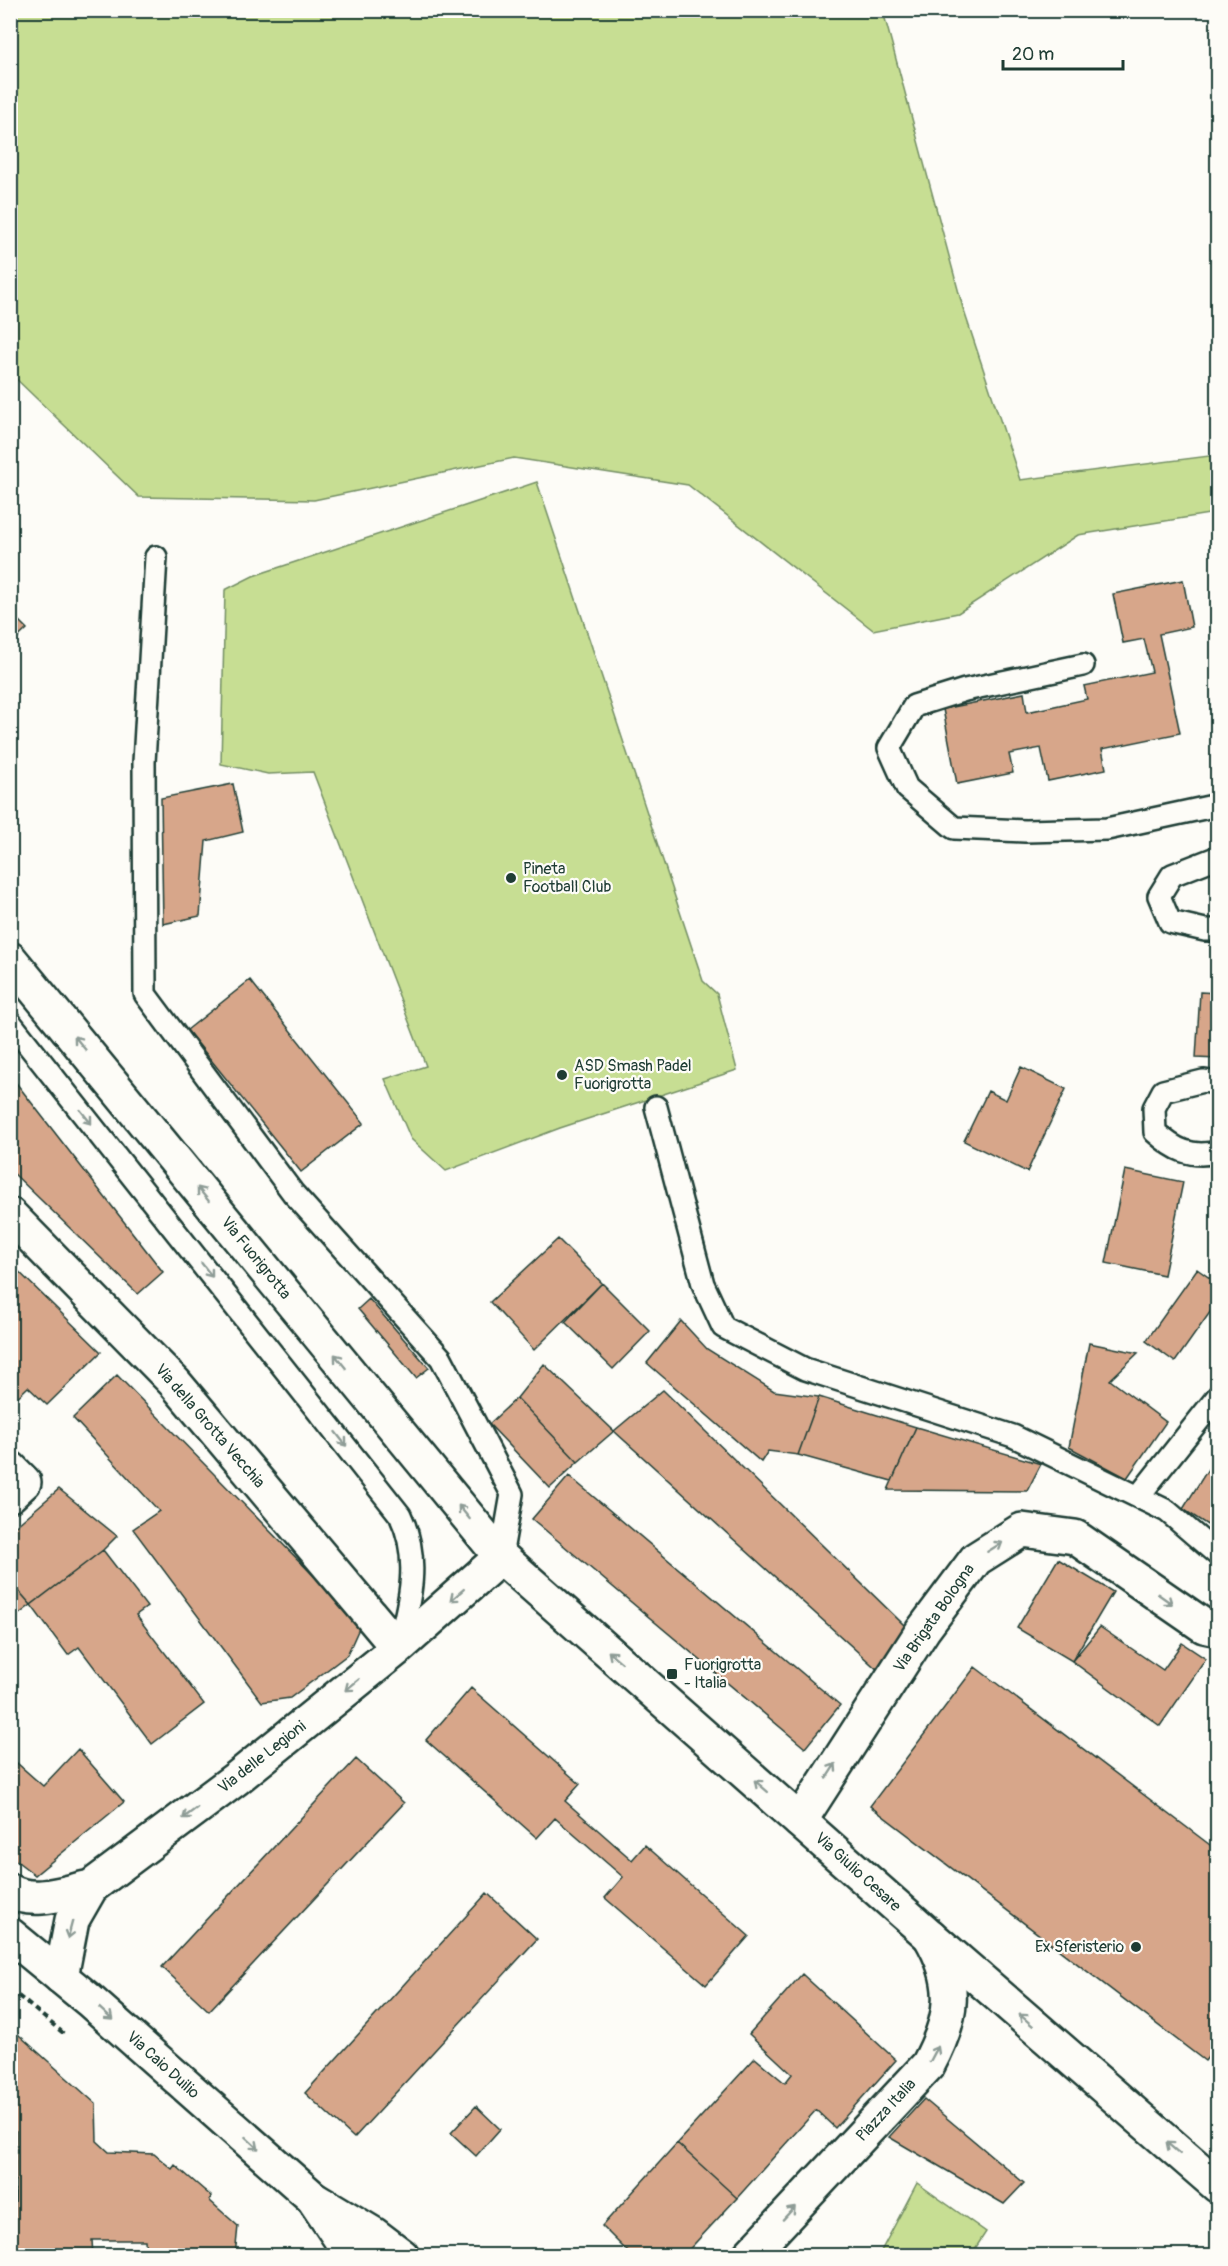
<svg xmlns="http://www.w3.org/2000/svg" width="1228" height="2266" font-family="Pangolin,sans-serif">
<rect width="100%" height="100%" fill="#fdfcf7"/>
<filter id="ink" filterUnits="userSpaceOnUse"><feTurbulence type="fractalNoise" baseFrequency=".0167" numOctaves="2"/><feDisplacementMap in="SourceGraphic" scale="12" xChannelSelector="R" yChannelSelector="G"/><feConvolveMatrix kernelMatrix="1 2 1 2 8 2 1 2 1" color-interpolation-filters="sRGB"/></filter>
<g filter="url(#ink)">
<path fill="#c7de93" stroke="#738e64" stroke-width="1.5" d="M10 11H883L963 308 1020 480 1217 455V515L1215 513 1078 535 958 613 873 630 688 485 514 458 314 500 139 497 11 374Z
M537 482 703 981 717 994 737 1070 560 1128 446 1171 411 1139 385 1079 426 1066 313 772 268 774 221 764 225 590 253 576Z
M917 2183 986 2232 971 2255H879Z"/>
<path fill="#d7a68a" stroke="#1f3d34" stroke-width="1.5" d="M1183 580 1192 627 1159 634 1180 733 1102 749 1106 769 1048 781 1041 748 1009 754 1013 773 957 784 943 709 1024 693 1027 712 1087 699 1084 686 1152 672 1144 639 1123 643 1113 594Z
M10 612 27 629 10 645Z
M233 784 243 832 206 841 200 916 163 924 161 798Z
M250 980 364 1123 301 1172 187 1030Z
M1200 992 1218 993V1059L1196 1058Z
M1021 1067 1066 1089 1027 1172 964 1141 988 1091 1006 1100Z
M10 1075 163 1272 138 1294 10 1170Z
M1125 1170 1183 1182 1164 1275 1106 1263Z
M558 1239 602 1283 534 1350 490 1302Z
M10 1263 101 1352 47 1405 28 1387 10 1404Z
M1218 1266V1282L1210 1275Z
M1197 1269 1218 1284V1301L1175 1362 1146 1341Z
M602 1283 650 1331 613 1369 565 1322Z
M369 1299 429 1368 416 1378 358 1309Z
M681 1321 707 1349 774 1391 819 1397 798 1455 768 1451 761 1462 647 1363Z
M1089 1343 1138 1353 1110 1380 1166 1422 1127 1478 1069 1447Z
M544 1364 614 1431 578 1462 517 1398Z
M117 1375 361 1624 347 1655 290 1698 262 1702 133 1529 159 1511 73 1418Z
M663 1390 905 1626 880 1672 614 1431Z
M819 1397 916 1427 892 1481 798 1455Z
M517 1398 578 1462 550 1488 489 1424Z
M916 1427 1041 1464 1027 1491 888 1490Z
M1218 1453V1532L1183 1509Z
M569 1476 840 1705 805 1748 532 1519Z
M59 1489 117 1536 103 1550 31 1605 10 1581V1531Z
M103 1550 147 1607 136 1615 204 1704 152 1744 79 1647 68 1655 31 1605Z
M1058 1559 1113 1592 1072 1661 1017 1628Z
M10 1581 31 1605 10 1621Z
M1100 1627 1163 1670 1182 1643 1206 1659 1160 1726 1072 1661Z
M975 1667 1218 1851V2044L1205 2061 870 1806Z
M471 1688 580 1784 565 1801 632 1860 645 1845 749 1936 706 1985 605 1898 623 1877 555 1818 537 1838 426 1740Z
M78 1749 124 1802 35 1875 10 1856V1757L43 1786Z
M356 1759 404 1803 209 2011 162 1967Z
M487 1893 537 1939 354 2138 305 2093Z
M802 1974 896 2060 835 2128 816 2110 737 2198 677 2143 755 2058 785 2083 792 2074 749 2034Z
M10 2027 96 2104 97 2141 109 2152 154 2154 172 2169 175 2165 211 2196 210 2201 238 2226 235 2256H146L145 2240H92L93 2256H15L16 2131H10Z
M924 2099 1024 2183 1004 2204 889 2137Z
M476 2106 500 2129 476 2156 451 2133Z
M677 2143 737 2198 683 2256H632L602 2226Z"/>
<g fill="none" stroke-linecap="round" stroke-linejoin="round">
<g stroke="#1f3d34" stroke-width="26">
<path id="service" d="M156 557 144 762 145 994 293 1193 441 1358 512 1494 501 1557
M1083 665 965 690 914 706 889 748 907 788 954 828 1025 831 1107 829 1218 805
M1218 857 1172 875 1159 896 1170 922 1205 930H1218
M10 1022 400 1515C421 1558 410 1602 398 1647
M1218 1083 1203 1081 1163 1091 1154 1108 1155 1132C1175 1150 1190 1158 1218 1152
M656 1107 703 1284 723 1327 805 1369 1013 1436 1167 1511 1218 1555
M1138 1497 1218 1396"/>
</g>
<g stroke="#1f3d34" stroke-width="38">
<path id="minor" d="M10 1215 175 1383 398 1648
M10 1468 24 1482 10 1495
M800 1821 923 1630 976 1559 1022 1530 1075 1537 1204 1626 1218 1629
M10 1891C34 1905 66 1892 91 1887
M61 1977 72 1920 91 1887 237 1778 398 1648 501 1557
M313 2198 373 2234 402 2256
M749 2256 928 2065C954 2017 958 1984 930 1936"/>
</g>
<g stroke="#1f3d34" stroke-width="38">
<path id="primary" d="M10 959 501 1557 930 1936 1218 2186
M10 1935 89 2000 313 2198 352 2256"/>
</g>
<path stroke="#1f3d34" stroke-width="4" stroke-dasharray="6 4.5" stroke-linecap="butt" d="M10 1989 62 2032 64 2029"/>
<use href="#service" stroke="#fdfcf7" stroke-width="21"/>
<use href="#minor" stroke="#fdfcf7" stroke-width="33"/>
<use href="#primary" stroke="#fdfcf7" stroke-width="33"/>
</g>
<defs><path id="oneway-shaft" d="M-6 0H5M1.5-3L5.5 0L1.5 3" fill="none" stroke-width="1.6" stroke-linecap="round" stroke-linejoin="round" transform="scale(1.5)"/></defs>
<g stroke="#8e9c96">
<use href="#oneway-shaft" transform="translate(80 1043) rotate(-129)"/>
<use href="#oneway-shaft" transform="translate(86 1117) rotate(52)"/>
<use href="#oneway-shaft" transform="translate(203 1194) rotate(-129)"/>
<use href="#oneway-shaft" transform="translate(207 1270) rotate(52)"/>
<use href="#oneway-shaft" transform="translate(340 1361) rotate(-129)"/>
<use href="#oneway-shaft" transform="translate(341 1439) rotate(52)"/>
<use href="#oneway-shaft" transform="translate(464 1512) rotate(-129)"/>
<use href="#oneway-shaft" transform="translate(995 1547) rotate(-32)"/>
<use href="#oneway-shaft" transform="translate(457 1595) rotate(139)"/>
<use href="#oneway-shaft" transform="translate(1165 1599) rotate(35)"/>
<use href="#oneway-shaft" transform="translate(615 1657) rotate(-139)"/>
<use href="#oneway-shaft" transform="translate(352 1685) rotate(141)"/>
<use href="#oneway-shaft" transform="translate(831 1771) rotate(-57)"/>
<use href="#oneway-shaft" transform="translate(761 1786) rotate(-139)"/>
<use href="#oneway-shaft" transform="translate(190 1813) rotate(143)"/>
<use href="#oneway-shaft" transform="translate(70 1930) rotate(105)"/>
<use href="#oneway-shaft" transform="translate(106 2014) rotate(42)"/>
<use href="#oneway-shaft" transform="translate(1026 2020) rotate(-139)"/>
<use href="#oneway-shaft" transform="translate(934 2054) rotate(-62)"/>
<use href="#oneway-shaft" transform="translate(252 2143) rotate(42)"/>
<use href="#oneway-shaft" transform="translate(1173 2148) rotate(-139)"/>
<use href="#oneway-shaft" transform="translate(789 2213) rotate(-47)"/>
</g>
</g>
<g fill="#1f3d34" stroke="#fdfcf7" stroke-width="2">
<circle cx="511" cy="878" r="6"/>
<circle cx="562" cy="1075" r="6"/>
<rect x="666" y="1668" width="12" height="12" rx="3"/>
<circle cx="1136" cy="1947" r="6"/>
</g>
<g text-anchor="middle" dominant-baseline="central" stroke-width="4.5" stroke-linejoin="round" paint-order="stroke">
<g font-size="16" fill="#1f3d34" stroke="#fdfcf7" text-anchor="start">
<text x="523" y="869">Pineta<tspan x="523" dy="18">Football Club</tspan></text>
<text x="574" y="1066">ASD Smash Padel<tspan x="574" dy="18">Fuorigrotta</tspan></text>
<text x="684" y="1665">Fuorigrotta<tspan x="684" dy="18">- Italia</tspan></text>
<text x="1124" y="1947" text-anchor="end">Ex Sferisterio</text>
</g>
<g font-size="16" fill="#1f3d34" stroke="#fdfcf7">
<text transform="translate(256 1258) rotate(51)">Via Fuorigrotta</text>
<text transform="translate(210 1426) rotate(49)">Via della Grotta Vecchia</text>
<text transform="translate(934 1618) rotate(-55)">Via Brigata Bologna</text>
<text transform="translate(262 1757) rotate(-38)">Via delle Legioni</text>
<text transform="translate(858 1872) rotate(42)">Via Giulio Cesare</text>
<text transform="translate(163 2065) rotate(42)">Via Caio Duilio</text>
<text transform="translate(886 2110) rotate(-47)">Piazza Italia</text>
</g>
</g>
<rect width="1228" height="2266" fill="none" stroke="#fdfcf7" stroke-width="36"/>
<rect x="18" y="18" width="1192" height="2230" fill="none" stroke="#1f3d34" stroke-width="2" filter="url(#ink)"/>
<path d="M1003 60v9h120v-9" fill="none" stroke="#1f3d34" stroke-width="3"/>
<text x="1012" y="60" font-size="18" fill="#1f3d34" stroke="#fdfcf7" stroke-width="4.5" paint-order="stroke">20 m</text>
</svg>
